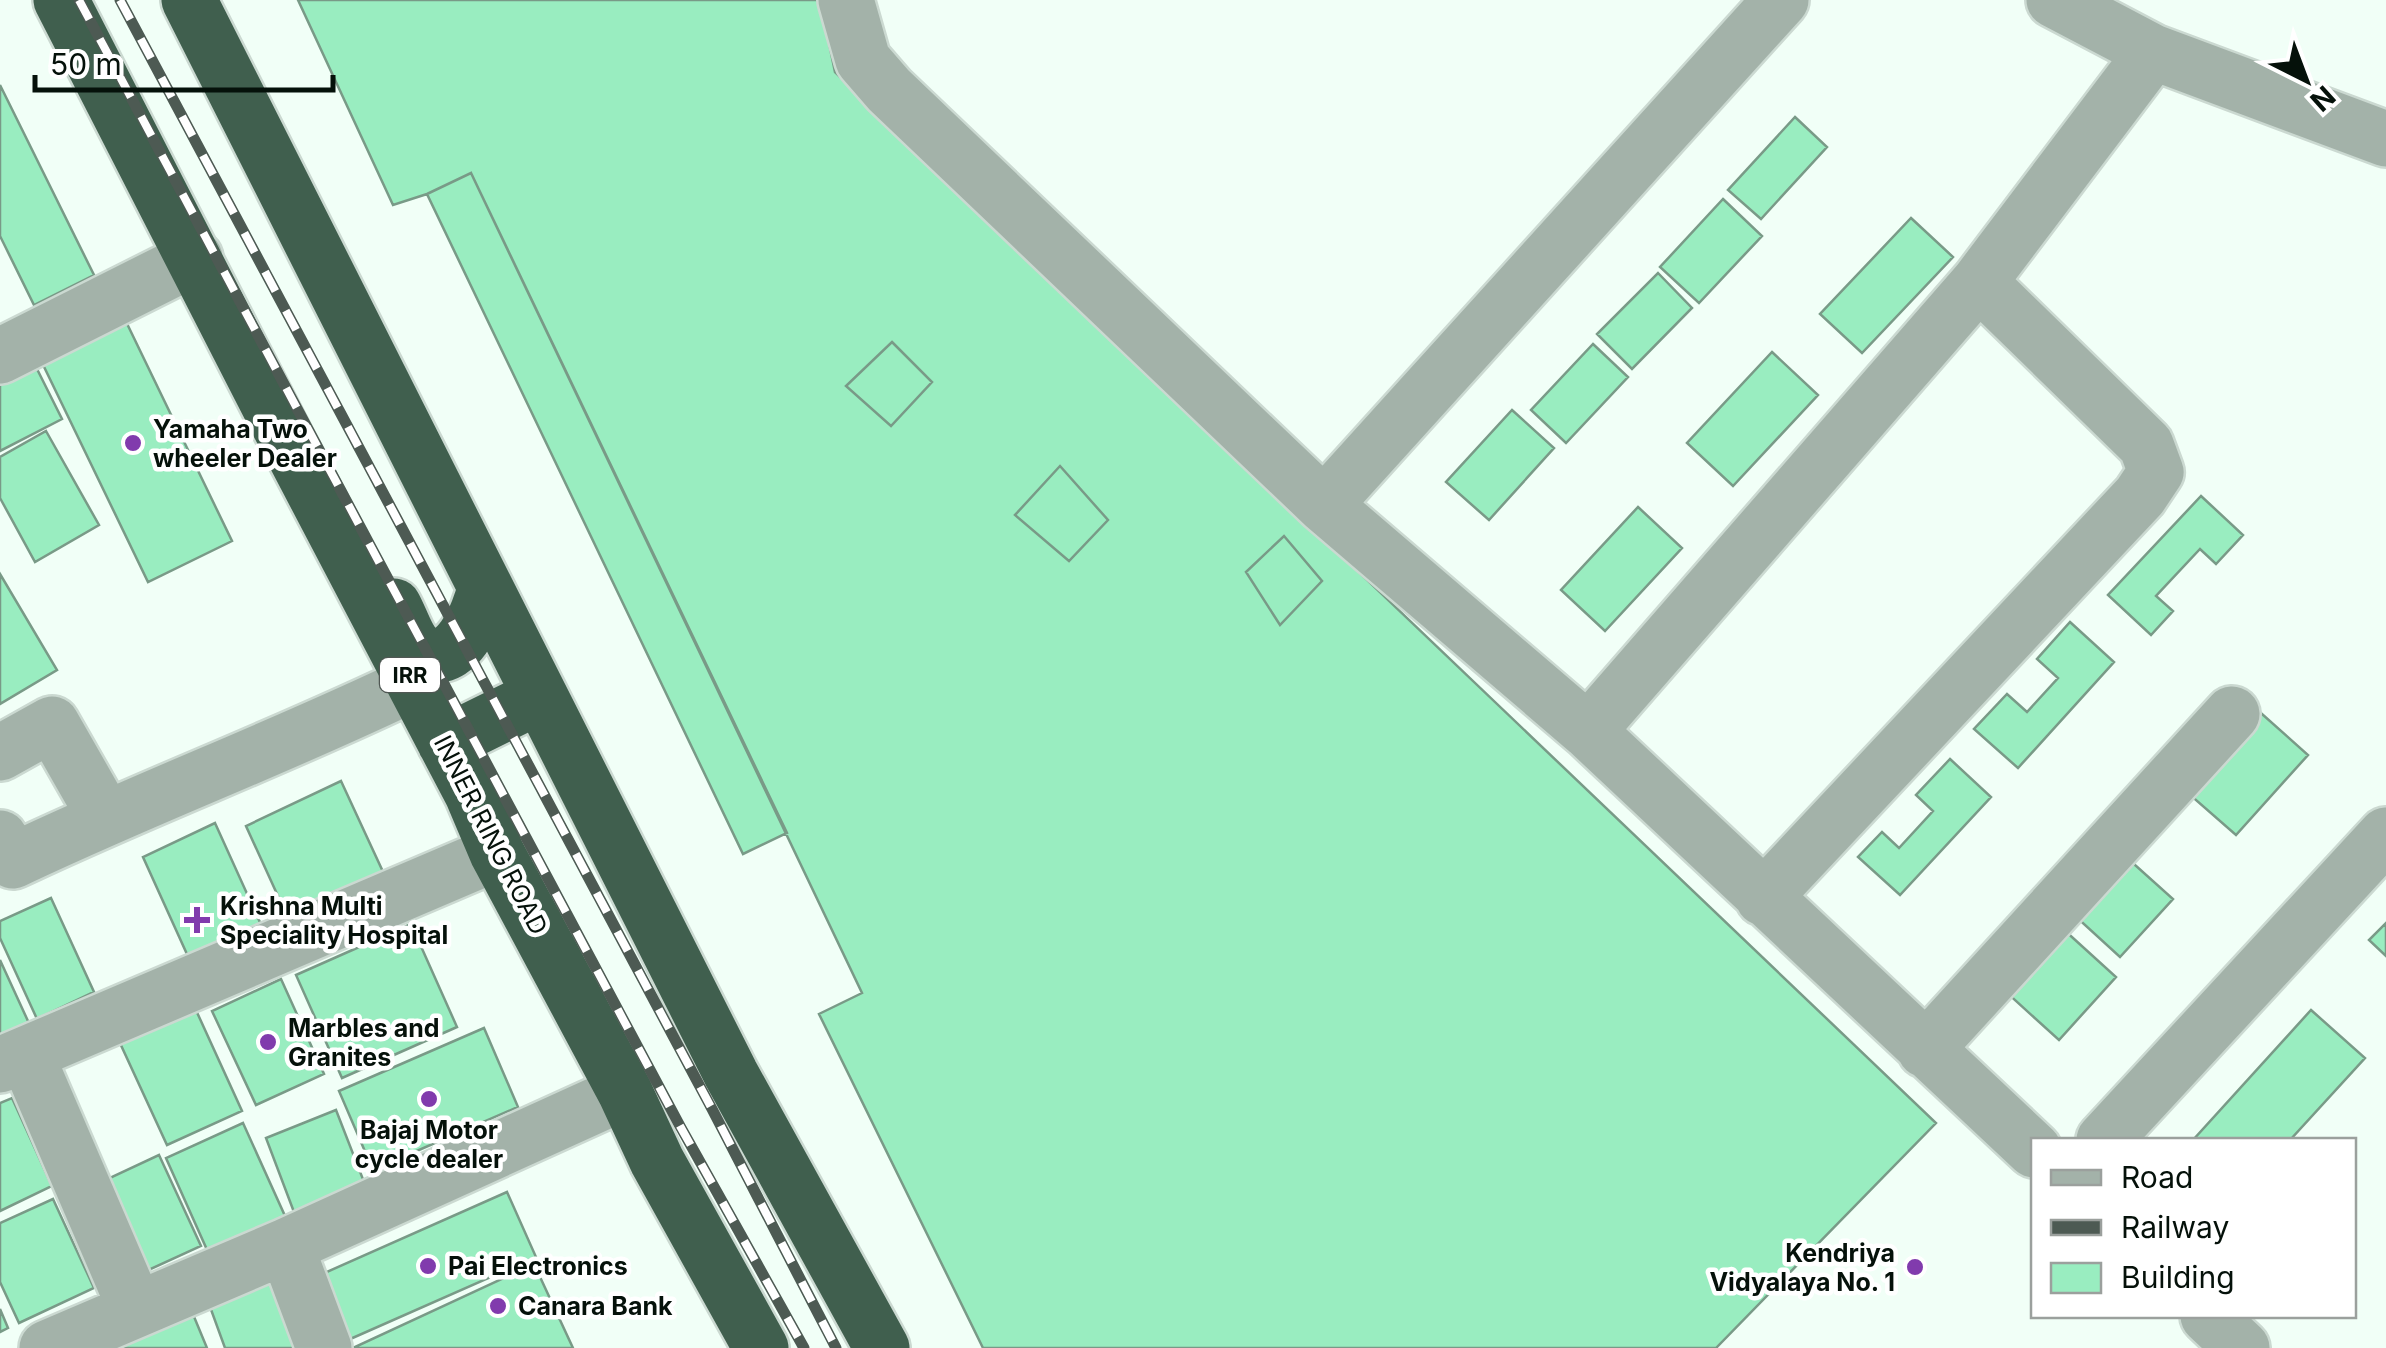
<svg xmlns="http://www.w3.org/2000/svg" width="2386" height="1348" font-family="Inter,sans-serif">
<rect width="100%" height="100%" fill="#f1fff7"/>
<path fill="#99edc0" stroke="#799a87" stroke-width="2.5" d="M298 0H820L835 72 1936 1123 1716 1348H983L819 1014 862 993 471 173 427 194 393 205Z
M0 85 94 275 34 305 0 236Z
M1795 117 1827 147 1761 219 1728 190Z
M471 173 787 833 743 854 427 194Z
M1723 199 1762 236 1699 303 1660 267Z
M1911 218 1953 257 1862 353 1820 314Z
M1658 273 1692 308 1632 369 1597 334Z
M118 305 232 541 148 582 34 346Z
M892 342 932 382 891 426 846 386Z
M1593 344 1628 377 1566 443 1531 410Z
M1772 352 1818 395 1733 486 1687 443Z
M31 357 62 419 0 451V373Z
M1512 410 1554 448 1489 520 1446 482Z
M46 431 99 525 35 562 0 498V457Z
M1060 466 1108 520 1069 561 1015 515Z
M2201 496 2243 535 2216 564 2200 549 2156 596 2173 611 2151 635 2108 595Z
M1638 507 1682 548 1605 631 1561 590Z
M1284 536 1322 581 1280 625 1246 572Z
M0 574 57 670 0 704Z
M2070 622 2114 662 2018 768 1974 729 2007 694 2027 712 2058 678 2037 659Z
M2253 706 2308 755 2236 835 2181 787Z
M1950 759 1991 797 1900 895 1858 857 1882 832 1899 848 1933 811 1916 795Z
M341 781 384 874 288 918 246 826Z
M215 823 263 929 191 963 143 857Z
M2115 847 2173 899 2120 957 2062 904Z
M51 898 94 992 37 1019 0 938V921Z
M2386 923V956L2369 940Z
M411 924 457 1027 342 1078 296 975Z
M2062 928 2116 977 2059 1040 2005 991Z
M0 960 33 1032 0 1047Z
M281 979 324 1074 256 1105 212 1011Z
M195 1008 242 1111 167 1145 120 1043Z
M2311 1010 2365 1058 2290 1140H2193Z
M484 1028 518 1107 373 1170 339 1091Z
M12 1098 52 1186 0 1211V1103Z
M336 1110 366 1187 297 1220 266 1138Z
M243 1123 285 1216 208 1252 166 1158Z
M159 1155 201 1246 142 1273 101 1182Z
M507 1192 536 1257 348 1340 320 1275Z
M53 1199 94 1288 19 1323 0 1282V1223Z
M534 1264 573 1348H353Z
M274 1279 299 1348H225L209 1304Z
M190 1307 207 1348H117Z
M0 1309 8 1328 0 1332Z"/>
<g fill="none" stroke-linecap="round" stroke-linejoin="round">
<g stroke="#cbd9d1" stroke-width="60">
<path id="minor" d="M846 0 863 60 889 90 1324 505 1588 731 2034 1150
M2054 0 2153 52 2386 139
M0 356 195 258
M1324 505 1781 0
M1588 731 1979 282 2153 52
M0 753 52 724 105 817
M0 838 13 861C145 798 282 747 414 683
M1763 898 2140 496 2156 472 2146 445 1979 282
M1925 1050 2232 714
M26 1054 136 1310
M0 1065 497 853
M2104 1140 2386 835
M286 1246 324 1348
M2208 1316 2242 1348
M47 1348 286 1246 625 1092"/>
</g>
<g stroke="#cbd9d1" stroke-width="60">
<path id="highway" d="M61 0 289 445 472 794 497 853 625 1092 657 1161 761 1348
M189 0 731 1074 882 1348
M394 606C401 618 407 640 418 649 455 676 480 612 485 587
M445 743 540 696"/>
</g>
<use href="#minor" stroke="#a3b2a9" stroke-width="55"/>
<use href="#highway" stroke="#405f4e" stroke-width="55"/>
<g stroke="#4d5a53" stroke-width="11">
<path id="rail" d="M79 0 680 1126 804 1348
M120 0 712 1109 836 1348"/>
</g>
<use href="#rail" stroke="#fff" stroke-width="8" stroke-dasharray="22" stroke-linecap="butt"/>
</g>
<g fill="#813bad" stroke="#fff" stroke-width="4">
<circle cx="133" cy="443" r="10"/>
<path d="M192 905h10v10h10v10h-10v10h-10v-10h-10v-10h10z"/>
<circle cx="268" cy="1042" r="10"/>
<circle cx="429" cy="1099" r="10"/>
<circle cx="428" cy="1266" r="10"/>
<circle cx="1915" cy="1267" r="10"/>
<circle cx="498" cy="1306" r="10"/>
</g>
<g text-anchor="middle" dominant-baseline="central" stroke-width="9" stroke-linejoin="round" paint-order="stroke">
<rect fill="#fff" stroke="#505854" stroke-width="2.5" x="380" y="658" width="60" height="34" rx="8"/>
<g font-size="22" font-weight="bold" fill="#05110a">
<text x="410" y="675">IRR</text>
</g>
<g font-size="25" font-weight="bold" fill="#05110a" stroke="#fff" text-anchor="start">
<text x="153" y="429">Yamaha Two<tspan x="153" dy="29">wheeler Dealer</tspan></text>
<text x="220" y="906">Krishna Multi<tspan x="220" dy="29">Speciality Hospital</tspan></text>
<text x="288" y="1028">Marbles and<tspan x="288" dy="29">Granites</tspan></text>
<text x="429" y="1130" text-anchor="middle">Bajaj Motor<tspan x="429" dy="29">cycle dealer</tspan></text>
<text x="1895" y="1253" text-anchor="end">Kendriya<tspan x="1895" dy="29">Vidyalaya No. 1</tspan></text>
<text x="448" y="1266">Pai Electronics</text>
<text x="518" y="1306">Canara Bank</text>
</g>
<g font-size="25" fill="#05110a" stroke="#fff">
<text transform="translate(491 835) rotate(63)">INNER RING ROAD</text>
</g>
</g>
<rect x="2031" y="1138" width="325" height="180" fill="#ffffff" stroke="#9ba09d" stroke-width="2.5"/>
<rect x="2051" y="1170" width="50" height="15" fill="#a3b2a9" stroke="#9ba09d" stroke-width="2.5"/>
<text x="2121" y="1188" font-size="30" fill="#05110a">Road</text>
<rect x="2051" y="1220" width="50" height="15" fill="#4d5a53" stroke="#9ba09d" stroke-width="2.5"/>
<text x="2121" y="1238" font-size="30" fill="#05110a">Railway</text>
<rect x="2051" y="1263" width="50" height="30" fill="#99edc0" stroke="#9ba09d" stroke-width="2.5"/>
<text x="2121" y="1288" font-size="30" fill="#05110a">Building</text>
<g transform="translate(2306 80) rotate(138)" stroke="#ffffff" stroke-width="8" paint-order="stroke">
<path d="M0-8L18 38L0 25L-18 38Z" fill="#05110a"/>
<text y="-15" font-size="28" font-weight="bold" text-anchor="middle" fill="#05110a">N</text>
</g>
<path d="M35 75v15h298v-15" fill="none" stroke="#05110a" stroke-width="5"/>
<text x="50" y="75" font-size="30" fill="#05110a" stroke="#ffffff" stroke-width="8" paint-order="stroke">50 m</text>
</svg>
